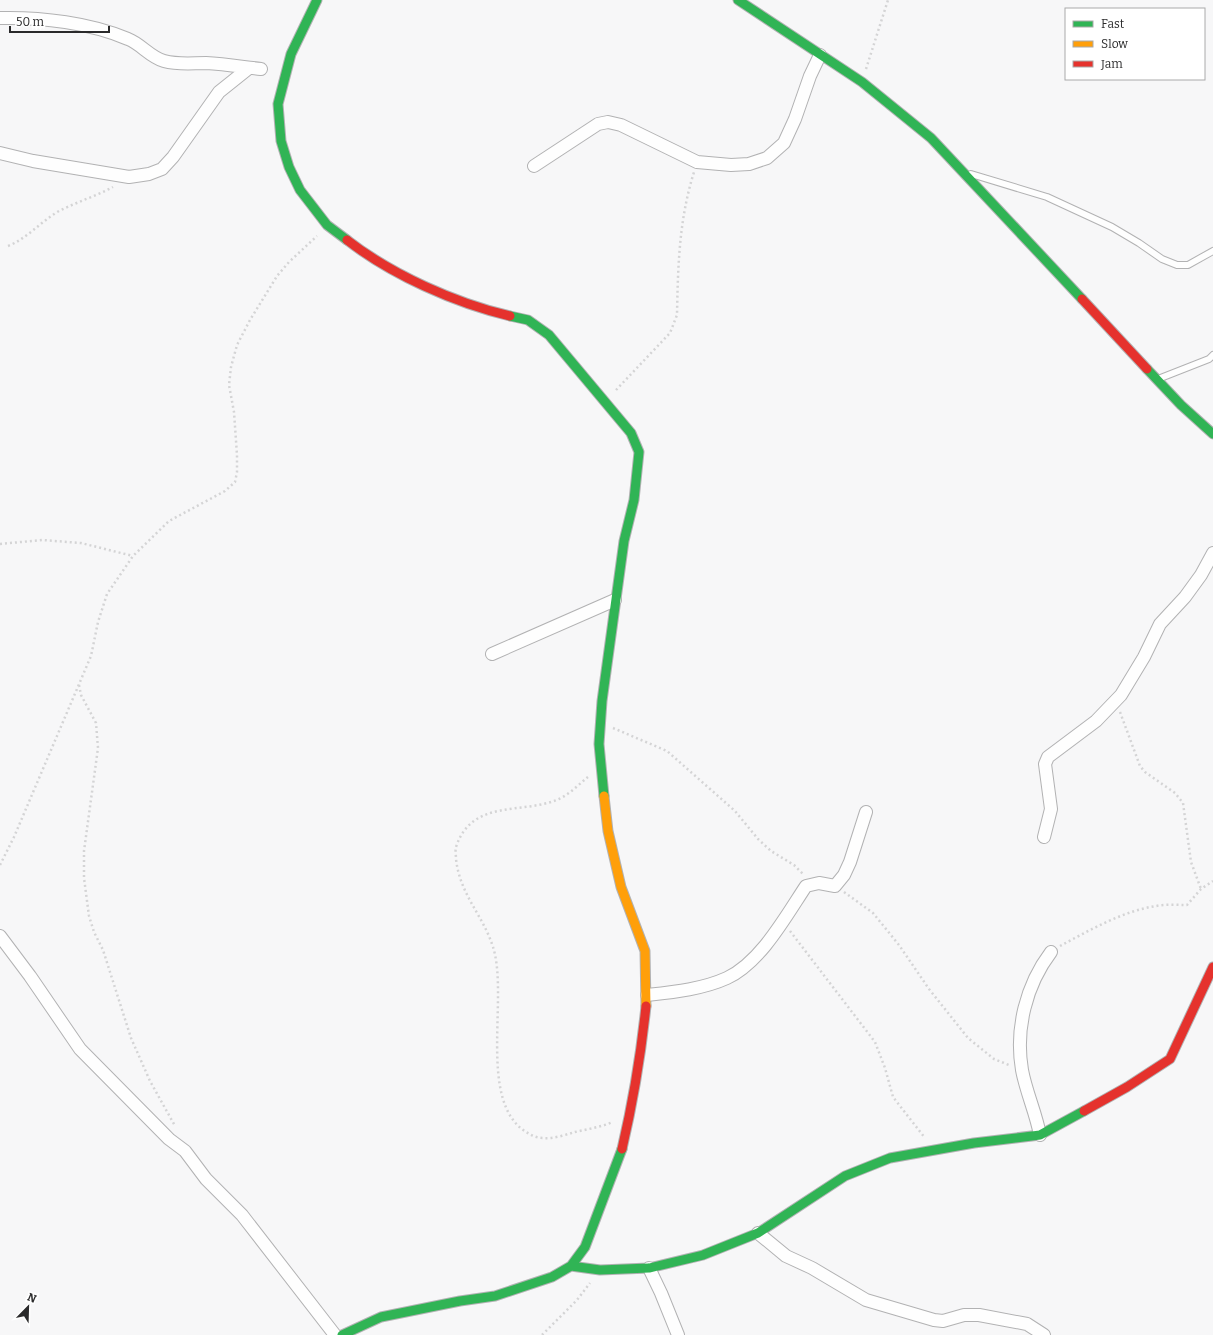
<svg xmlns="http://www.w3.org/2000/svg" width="1213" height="1335" font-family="Bitter,serif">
<rect width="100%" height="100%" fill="#f7f7f8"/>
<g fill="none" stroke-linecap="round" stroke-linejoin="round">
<g stroke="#b2b2b3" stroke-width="8">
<path id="lane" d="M971 174 1047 197 1112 227 1139 243 1162 259 1177 265H1188L1213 251
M1158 379 1209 359 1213 355"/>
</g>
<g stroke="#b2b2b3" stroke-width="14">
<path id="street" d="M0 18C41 17 91 23 128 39 141 44 150 57 164 61 179 65 192 63 206 63 225 64 243 67 261 69
M0 153 33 161 129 177 149 174 162 169 173 157 219 92 249 68
M534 166 598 124 608 122 621 125 697 162 731 165 749 164 767 158 784 143 795 119 810 76 820 55
M492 654 615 600
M1044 837 1051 809 1045 764 1048 757 1096 721 1121 695 1144 657 1160 624 1185 597 1201 575 1213 553
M0 936 30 976 80 1049 169 1139 185 1151 206 1179 242 1215 335 1335
M647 995C674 992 703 989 727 978 761 962 786 916 806 886L819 883 835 886 844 875 850 862 866 812
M1040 1135C1036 1113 1026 1092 1022 1070 1015 1029 1026 985 1051 952
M758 1233 786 1256 812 1268 866 1300 934 1320 943 1321 964 1315H979L1027 1324 1044 1335
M649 1268 661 1293 678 1335"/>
</g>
<g stroke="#b2b2b3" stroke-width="11">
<path id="fast" d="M317 0 291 54 278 104 281 141 289 167 300 190 327 225 347 240
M738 0 862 82 931 138 1082 299
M510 316 528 320 549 335 631 433 639 452 634 500 624 541 602 701 599 744 604 796
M1147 369 1181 405 1213 434
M571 1266 600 1270 649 1268 703 1255 758 1233 845 1176 890 1158 974 1143 1040 1135 1084 1111
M342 1335 381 1317 460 1301 495 1296 552 1277 571 1266 585 1247 622 1149"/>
</g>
<g stroke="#b2b2b3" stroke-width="11">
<path id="slow" d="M604 796 608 831 621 887 645 951 646 1006"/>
</g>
<g stroke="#b2b2b3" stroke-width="11">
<path id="jam" d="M347 240C392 275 455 303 510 316
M1082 299 1147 369
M1084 1111 1127 1087 1170 1059 1213 967
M622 1149C633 1102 641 1054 646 1006"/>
</g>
<path stroke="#d4d4d5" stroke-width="2.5" stroke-dasharray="2 3" stroke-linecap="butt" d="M866 69 888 0
M8 246C28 238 40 222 59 211 77 202 96 196 113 187
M616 390 670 333 677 315C678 265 679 220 694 172
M0 544 42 540 81 543 133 556
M79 685 81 695 96 723 98 748 84 851V878L89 916 94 932 103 950 131 1038 150 1081 175 1126
M1120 712 1140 766 1145 772 1175 793 1183 803 1191 862 1201 889
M613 728 667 751 735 811 758 839 771 851 794 865 803 874
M588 777C579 784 570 794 559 799 523 815 472 798 456 847 455 850 456 855 456 859 460 895 483 915 493 947 509 997 477 1101 526 1132 531 1135 536 1138 543 1138 553 1139 565 1135 575 1132 588 1129 601 1127 613 1122
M0 865 14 837 91 656 98 622 107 594 133 556 169 521 225 491 235 482 237 472V455L234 412 229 385 231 367 237 345 250 320 277 276 289 262 317 236
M844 892 873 913 899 945 929 989 968 1038 994 1059 1009 1065
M790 931 875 1042 885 1068 893 1097 925 1138
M1060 946C1090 930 1123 911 1156 906 1166 904 1177 905 1187 905L1201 889 1213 881
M542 1335 577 1300 590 1283"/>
<use href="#lane" stroke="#fefefe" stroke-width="6"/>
<use href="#street" stroke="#fefefe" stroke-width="12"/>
<use href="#fast" stroke="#30b455" stroke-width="9"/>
<use href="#slow" stroke="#ff9f0a" stroke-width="9"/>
<use href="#jam" stroke="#e5322d" stroke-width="9"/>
</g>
<rect x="1065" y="8" width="140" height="72" fill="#ffffff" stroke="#aaaaaa"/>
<rect x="1073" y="21" width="20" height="6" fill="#30b455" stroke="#aaaaaa"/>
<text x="1101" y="28" font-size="12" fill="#2a2a2b">Fast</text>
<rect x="1073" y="41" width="20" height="6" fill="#ff9f0a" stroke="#aaaaaa"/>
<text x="1101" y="48" font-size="12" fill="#2a2a2b">Slow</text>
<rect x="1073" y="61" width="20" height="6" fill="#e5322d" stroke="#aaaaaa"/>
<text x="1101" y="68" font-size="12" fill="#2a2a2b">Jam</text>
<g transform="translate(28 1307) rotate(23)" stroke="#ffffff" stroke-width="3" paint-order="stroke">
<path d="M0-3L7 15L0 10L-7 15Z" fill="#2a2a2b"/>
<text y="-6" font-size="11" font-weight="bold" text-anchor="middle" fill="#2a2a2b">N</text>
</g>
<path d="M10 26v6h99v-6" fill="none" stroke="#2a2a2b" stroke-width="2"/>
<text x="16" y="26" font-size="12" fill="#2a2a2b" stroke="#ffffff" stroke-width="3" paint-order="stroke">50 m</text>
</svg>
